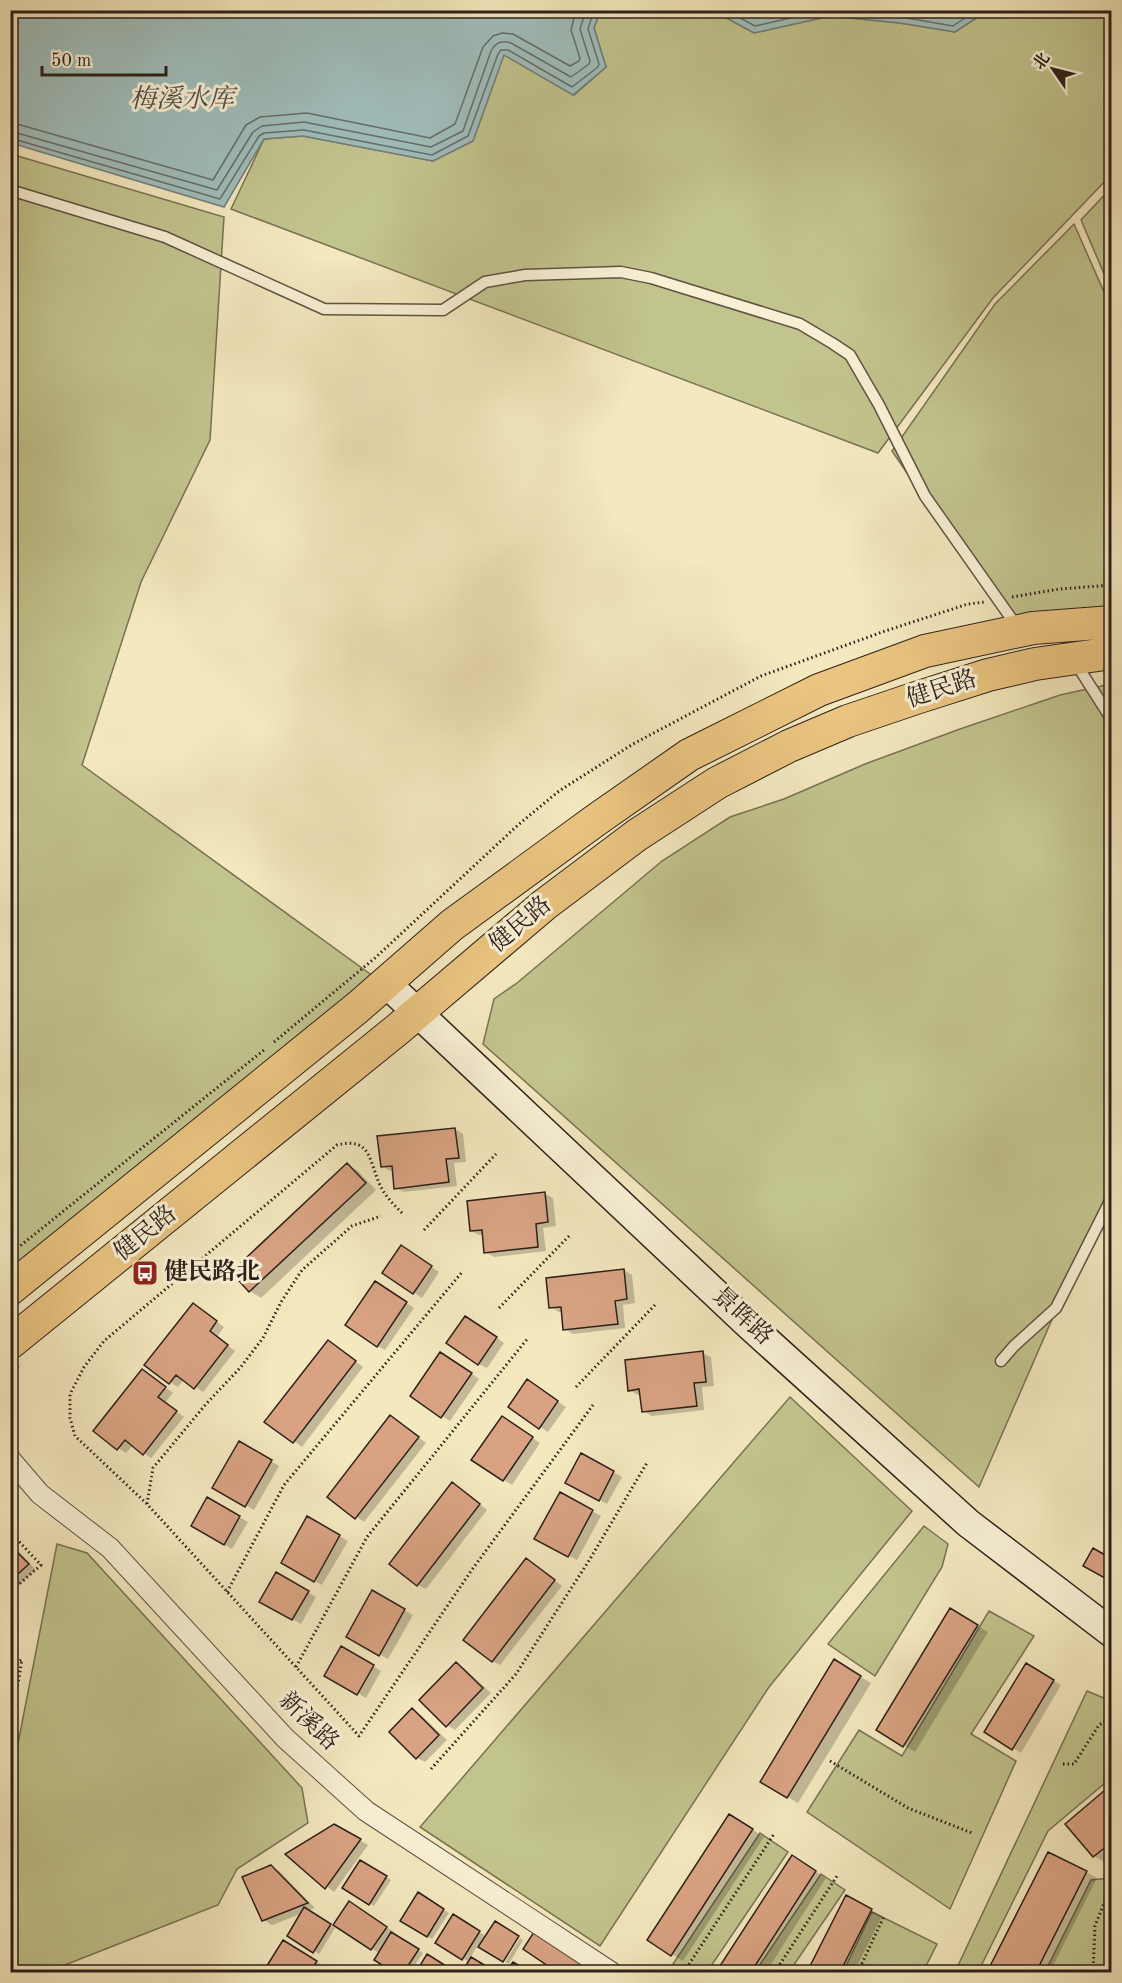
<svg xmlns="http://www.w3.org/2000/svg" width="1122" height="1983" font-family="'Old Standard TT','Noto Serif SC',serif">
<rect width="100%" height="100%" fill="#f4e8bf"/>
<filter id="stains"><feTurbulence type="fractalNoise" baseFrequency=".00333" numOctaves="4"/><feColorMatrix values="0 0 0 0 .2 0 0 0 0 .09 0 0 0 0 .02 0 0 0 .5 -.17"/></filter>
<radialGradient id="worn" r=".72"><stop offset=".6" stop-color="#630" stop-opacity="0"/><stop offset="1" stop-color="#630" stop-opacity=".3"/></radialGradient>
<path fill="#c2c48e" stroke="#787254" stroke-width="1.5" d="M600 11H714L754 33 830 16 900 23 955 32 987 11H1111V175L993 298 878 453 231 209 264 139 303 136 433 161 473 141 504 54 574 95 606 67 594 28Z
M11 154 224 217 210 440 141 582 82 765 377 979 11 1280Z
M1111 188V290L1081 220Z
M1074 224 1111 308V614L1010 625 892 451 995 304Z
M1111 684V1184L979 1487 483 1044 494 999 517 983 662 861 730 817 784 799 865 764 960 729 1060 695Z
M790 1397 912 1511 769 1687 600 1946 420 1827Z
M924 1526 948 1544 942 1567 875 1676 828 1644Z
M57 1544 87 1553 302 1788 308 1823 237 1869 218 1905 47 1972H11V1779Z
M989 1611 1034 1636 971 1734 1016 1761 950 1909 807 1812 859 1730 902 1756Z
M1087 1691 1111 1701V1778L1048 1831 978 1972H955Z
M760 1833 788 1852 707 1972H685L673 1964Z
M821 1874 845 1890 789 1972H755Z
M1111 1878V1972H1045L1091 1880Z
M872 1912 937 1944 923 1972H843Z"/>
<path fill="#a0bebc" stroke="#727f7b" stroke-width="1.5" d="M10 11H600L594 28 606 67 573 95 504 55 473 141 433 161 303 136 264 139 224 207 11 143Z
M714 11H987L955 32 900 23 830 16 754 33Z"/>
<path fill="#0003" d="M455 1129 463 1134 466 1162 454 1163 457 1186 404 1192 396 1188 394 1170 390 1171 382 1166Z
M347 1165 358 1171 376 1190 261 1298 250 1291 233 1272Z
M545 1194 553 1198 556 1226 543 1228 546 1251 494 1257 485 1252 484 1235H479L471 1231Z
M409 1252 439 1272 422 1298 384 1272Z
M624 1270 632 1275 635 1303 623 1305 625 1328 573 1334 565 1329 563 1312H559L551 1307Z
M384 1287 414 1308 385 1350 377 1346Z
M193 1305 224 1327 217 1337 235 1351 203 1392 184 1379 178 1387 170 1382Z
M474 1322 504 1343 487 1368 479 1364Z
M336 1346 363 1367 302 1447 266 1421Z
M703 1353 711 1357 714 1386 702 1387 704 1410 652 1416 643 1411 641 1394 638 1395 629 1390Z
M449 1358 479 1379 450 1421 442 1416Z
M143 1371 173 1393 165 1403 184 1417 151 1458 133 1445 126 1453 118 1448Z
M535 1386 566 1407 548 1432 510 1407Z
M398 1422 426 1443 364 1522 329 1497Z
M510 1422 540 1443 512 1485 474 1460Z
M239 1443 279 1466 254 1510 214 1487Z
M581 1455 622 1477 607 1504 575 1487Z
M460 1488 487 1510 426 1589 418 1585Z
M560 1494 601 1516 577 1560 536 1539Z
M208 1499 248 1522 232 1549 193 1526Z
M308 1518 348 1541 322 1585 283 1563Z
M10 1542 36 1570 10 1593Z
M535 1565 562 1586 500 1665 492 1661Z
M277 1574 316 1597 301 1624 261 1601Z
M373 1593 413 1615 388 1659 348 1637Z
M951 1610 988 1632 915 1752 878 1730Z
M342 1648 381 1671 366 1698 326 1675Z
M834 1661 871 1683 798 1803 762 1781Z
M456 1663 464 1668 491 1693 455 1730 447 1725Z
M1026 1665 1061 1685 1021 1753 986 1732Z
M412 1710 421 1715 447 1740 425 1762 417 1758Z
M10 1749 16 1755 10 1760Z
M1112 1786V1857L1106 1863 1094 1856 1067 1824Z
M741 1822 764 1837 683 1961 649 1940Z
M334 1825 368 1845 334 1892 288 1854Z
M792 1857 826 1878 766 1972H718Z
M361 1862 391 1880 374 1906 344 1887Z
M271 1867 279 1871 315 1908 307 1911 335 1928 319 1954 289 1935 303 1913 272 1925 264 1920 244 1878Z
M1086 1872 1097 1878 1050 1972H995L990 1970Z
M418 1894 449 1913 432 1939 402 1920Z
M846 1897 882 1916 854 1972H809Z
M357 1908 394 1932 393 1934 423 1953 410 1972H396L376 1960 380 1954 335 1924Z
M454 1916 487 1937 502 1960 478 1945 470 1958 494 1972H464L470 1963 438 1942Z
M520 1938 523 1940 509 1964 505 1962Z
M283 1942 325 1967 321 1972H265Z
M428 1956 454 1972H417Z"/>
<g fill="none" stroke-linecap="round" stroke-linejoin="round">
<path stroke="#666f6b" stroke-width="1.5" d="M726 10 755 26 825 10
M840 10 901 17 953 26 977 10
M10 122 213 180 246 125 260 117 307 113 430 138 455 124 483 47 493 36 502 33 513 34 570 66 579 61 580 58 571 30 576 10
M10 131 217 190 253 132 262 126 304 122 431 147 463 131 491 51C495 43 502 40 511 43L571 77 589 64 590 61 580 29 586 10
M10 138 220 199 259 136 264 133 304 130 432 155 468 136 498 54 501 50H508L572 87 598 67 599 64 588 29 594 10"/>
</g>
<path fill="#d9a383" stroke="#2d201a" stroke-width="1.5" d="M455 1128 459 1158 446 1159 449 1182 394 1189 392 1166 381 1167 377 1136Z
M347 1163 366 1183 249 1292 231 1272Z
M545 1192 548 1222 536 1224 538 1247 484 1253 482 1230 470 1231 467 1201Z
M401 1245 432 1266 413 1294 382 1273Z
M624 1269 627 1299 615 1301 618 1324 563 1330 561 1307 549 1308 546 1278Z
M375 1281 407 1302 377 1347 345 1325Z
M193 1303 217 1321 210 1331 228 1345 194 1389 176 1375 169 1384 144 1365Z
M465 1316 497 1337 478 1365 446 1343Z
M328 1340 356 1361 293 1443 264 1422Z
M703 1351 706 1382 694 1383 697 1406 642 1412 639 1389 628 1391 625 1360Z
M440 1352 472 1373 441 1418 410 1396Z
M142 1369 166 1387 158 1397 177 1411 143 1455 125 1440 117 1450 93 1431Z
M527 1379 558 1401 539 1429 508 1407Z
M390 1415 419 1437 355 1519 327 1497Z
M502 1416 533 1437 503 1481 471 1460Z
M239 1441 272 1460 245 1507 212 1488Z
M581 1453 614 1471 599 1501 565 1483Z
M452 1482 480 1504 417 1586 389 1564Z
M560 1492 593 1510 568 1557 534 1539Z
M207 1497 240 1516 224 1545 191 1526Z
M307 1516 340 1535 314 1582 281 1563Z
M10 1545 29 1564 10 1581Z
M1093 1548 1112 1559V1582L1083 1566Z
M526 1558 555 1580 492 1662 463 1640Z
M276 1572 309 1591 292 1620 259 1602Z
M372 1590 405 1609 379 1656 346 1637Z
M950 1608 978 1625 903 1747 876 1730Z
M341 1646 374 1665 357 1695 324 1676Z
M834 1659 861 1676 787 1798 760 1782Z
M456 1662 483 1688 446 1727 419 1700Z
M1026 1663 1054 1680 1012 1750 984 1732Z
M412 1708 439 1735 416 1759 389 1732Z
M1112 1784V1842L1093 1857 1065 1824Z
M729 1814 753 1829 671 1956 647 1940Z
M334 1824 361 1839 325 1889 285 1854Z
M1048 1852 1087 1871 1036 1972H993L988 1970Z
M792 1855 816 1871 751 1972H716Z
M360 1860 387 1876 369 1905 342 1888Z
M271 1865 308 1903 262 1921 242 1877Z
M418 1892 444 1909 427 1937 400 1921Z
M846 1895 872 1909 840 1972H807Z
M349 1901 387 1927 371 1950 333 1925Z
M304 1907 331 1924 313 1953 287 1936Z
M453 1914 480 1931 462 1960 435 1943Z
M495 1921 519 1936 503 1962 478 1947Z
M536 1929 600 1972H557L523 1949Z
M391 1932 419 1949 404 1972H393L374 1960Z
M283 1940 317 1961 310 1972H263Z
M427 1954 454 1971 453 1972H416Z
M471 1957 496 1972H462Z
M513 1962 530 1972H506Z"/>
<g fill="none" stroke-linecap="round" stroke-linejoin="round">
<g stroke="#5f5243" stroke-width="13">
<path id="lane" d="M10 190 165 237 324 309 443 310 485 282 525 275 621 272 651 278 800 324 832 343 850 355 879 405 925 496 1018 628
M1075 662 1112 720
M1001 1361 1014 1346 1056 1308 1112 1197"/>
</g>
<g stroke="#5f5243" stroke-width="22">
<path id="street" d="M10 1459 40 1494 110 1548 285 1738 366 1811 611 1972"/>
</g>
<g stroke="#2d201a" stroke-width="31">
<path id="secondary" d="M387 984 749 1325 968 1523 1112 1633"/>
</g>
<g stroke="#2d201a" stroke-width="34">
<path id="primary" d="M10 1289 357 1008 452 925 596 820 689 755 819 690 925 651 1033 628 1112 622
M10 1343 398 1029 544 905 637 835 717 783 789 746 848 721 919 697 988 675 1035 664 1112 653"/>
</g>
<path stroke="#2d201a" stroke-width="3" stroke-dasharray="1.5 3" stroke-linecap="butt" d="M1012 597 1060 589 1112 585
M274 1042 375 958 518 825 559 791 633 744 761 676 885 631 968 604 985 602
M402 1213C394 1205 386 1197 381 1187 369 1164 373 1136 337 1145L104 1341 84 1367 70 1394V1418L75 1436 147 1504 359 1736 471 1571 593 1405
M424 1230 496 1154
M10 1254 264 1050
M499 1308 571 1234
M10 1373 21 1365
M576 1387 655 1305
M147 1504 153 1468 206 1404 240 1368 263 1338 281 1302 302 1270 352 1226 381 1216
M10 1532 41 1565 10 1592
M227 1592 284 1485 463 1271
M296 1667 367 1537 528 1338
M10 1670 22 1659
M10 1730 22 1659
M830 1761 908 1808 972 1833
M1063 1764H1074L1099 1725 1112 1717
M431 1769 516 1674 590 1559 648 1461
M684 1972 774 1834
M775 1972 837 1876
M858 1972 884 1916
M1093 1972 1095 1926 1112 1883"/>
<use href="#lane" stroke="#f8f0d5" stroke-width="10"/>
<use href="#street" stroke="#f8f0d5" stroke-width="20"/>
<use href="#secondary" stroke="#f8f0d5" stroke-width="28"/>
<use href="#primary" stroke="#eac480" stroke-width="32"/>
</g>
<defs>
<g id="bus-square" transform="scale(1.35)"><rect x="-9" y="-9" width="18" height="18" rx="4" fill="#8f2418" stroke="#f8f0d5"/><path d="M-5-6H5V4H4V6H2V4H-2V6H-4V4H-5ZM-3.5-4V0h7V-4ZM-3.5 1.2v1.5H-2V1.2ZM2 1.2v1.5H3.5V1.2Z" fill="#fff"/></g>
</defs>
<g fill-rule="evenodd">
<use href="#bus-square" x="145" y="1273"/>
</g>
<g text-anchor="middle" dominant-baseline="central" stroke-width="6" stroke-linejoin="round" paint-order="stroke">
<g font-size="24" fill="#2d201a" stroke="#f8f0d5">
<text transform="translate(942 690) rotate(-18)">健民路</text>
<text transform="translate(521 925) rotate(-40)">健民路</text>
<text transform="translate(146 1234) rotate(-39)">健民路</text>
<text transform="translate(742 1317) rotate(43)">景晖路</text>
<text transform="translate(308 1722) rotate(44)">新溪路</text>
</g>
<g font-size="24" font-weight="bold" fill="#2d201a" stroke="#f8f0d5" text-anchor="start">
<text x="164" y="1273">健民路北</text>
</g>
<g font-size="26" font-style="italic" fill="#504f4b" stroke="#f8f0d5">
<text x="182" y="100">梅溪水库</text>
</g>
</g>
<rect width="1122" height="1983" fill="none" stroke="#f4e8bf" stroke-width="36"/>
<rect x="12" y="12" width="1098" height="1959" fill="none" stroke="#2d201a" stroke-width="3"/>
<rect x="18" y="18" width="1086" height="1947" fill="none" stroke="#2d201a" stroke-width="1.5"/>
<g transform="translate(1053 69) rotate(305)" stroke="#f8f0d5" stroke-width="4.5" paint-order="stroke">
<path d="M0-4.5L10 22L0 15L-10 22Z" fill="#2d201a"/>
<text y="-9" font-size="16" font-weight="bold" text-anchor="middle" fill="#2d201a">北</text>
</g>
<path d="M42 66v9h124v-9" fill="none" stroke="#2d201a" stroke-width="3"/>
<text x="51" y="66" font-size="18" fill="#2d201a" stroke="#f8f0d5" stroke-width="4.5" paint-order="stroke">50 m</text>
<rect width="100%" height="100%" filter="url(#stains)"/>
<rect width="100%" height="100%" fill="url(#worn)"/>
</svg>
